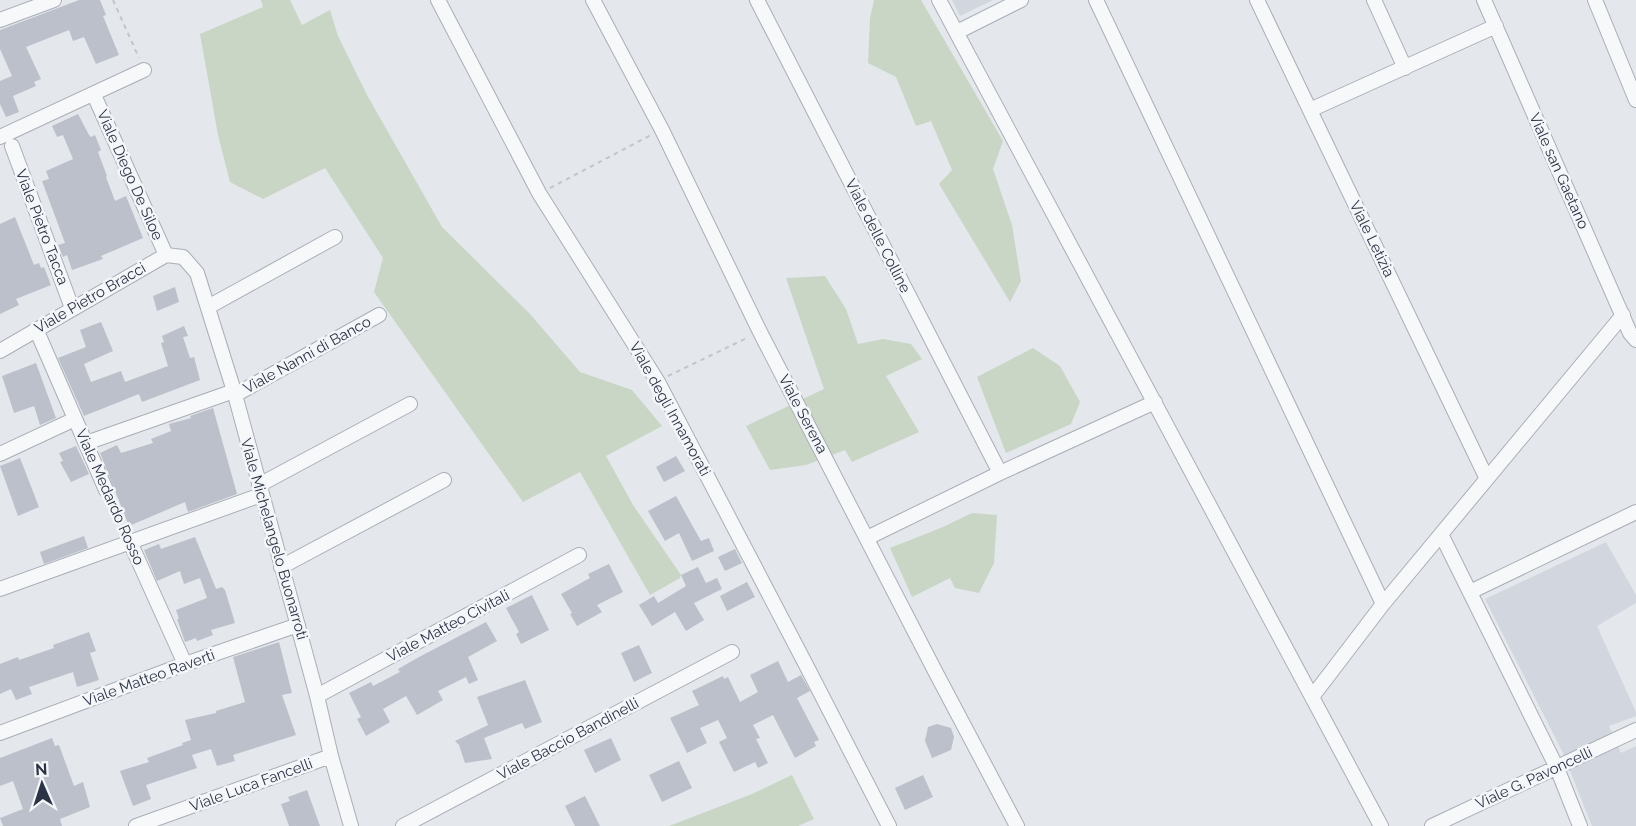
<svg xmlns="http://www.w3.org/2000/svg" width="1636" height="826" font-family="Raleway,sans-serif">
<rect width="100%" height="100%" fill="#e4e7ec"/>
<path fill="#d2d6de" d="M952 0H993L960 16Z
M1606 542 1636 595V603L1597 626 1636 712V716L1609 726 1621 753 1636 746V826H1592L1563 753 1485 599Z"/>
<path fill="#c9d6c5" d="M261 0H290L302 25 330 10 338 36 367 95 442 227 530 314 580 372 632 390 662 426 606 456 633 505 681 575 680 578 650 595 580 472 523 502 374 292 383 258 325 168 263 199 230 182 218 135 200 34 263 7Z
M874 0H921L1003 141 993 169 1012 225 1021 281 1010 302 939 184 952 170 931 121 916 126 896 77 868 63 870 18Z
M825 276 846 309 858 344 883 339 911 344 922 359 886 376 919 432 852 462 845 450 806 465 770 470 746 426 824 389 786 278Z
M1033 348 1060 366 1080 402 1071 424 1006 453 977 377Z
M972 513 997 515 994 563 979 593 955 588 950 578 912 597 890 548 943 527Z
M792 775 814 819 798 826H669L752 794Z"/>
<path fill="#bbc0ca" d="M79 0H100L106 15 103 16 119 55 96 64 84 37 73 41 69 30 26 47 41 79 34 82 36 86 13 96 19 112 6 117 0 104V81L12 76 0 49V30Z
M78 114 89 135 91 137 95 135 101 150 98 152 107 176 106 177 115 201 126 196 143 238 101 256 103 259 72 270 67 255 63 257 58 245 65 243 42 181 49 179 46 171 73 159 63 135 57 137 52 126Z
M15 217 34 265 39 263 41 268 44 267 51 285 16 299 19 305 0 314V224Z
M175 287 179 302 157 311 153 296Z
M101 322 113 351 84 364 91 382 121 371 125 382 168 366 161 343 164 342 162 336 184 326 188 336 183 337 190 358 194 357 200 380 142 402 139 394 84 416 58 358 86 347 80 330Z
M36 363 56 418 40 425 34 406 14 413 2 376Z
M213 408 237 494 188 512 185 502 129 526 100 453 117 445 121 453 153 443 151 439 171 431 169 424 191 418 190 416Z
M76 446 89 474 71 482 60 462 63 461 59 453Z
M676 456 685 471 664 482 656 467Z
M20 458 39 507 18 516 0 466Z
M676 496 701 541 709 538 714 551 692 561 679 533 665 541 648 511Z
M84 536 88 548 44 564 40 552Z
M195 537 216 589 222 587 225 590 235 623 211 630 213 635 197 641 196 638 185 642 177 619H179L176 610 207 598 200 578 184 584 180 571 157 581 144 550 159 544 161 549Z
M735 549 742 563 725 571 718 557Z
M609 564 623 592 597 605 602 612 577 626 570 614 572 613 561 594 590 578 588 574Z
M698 567 706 583 717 578 722 589 694 603 704 620 686 631 675 612 652 626 639 605 654 596 658 603 686 586 681 575Z
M747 582 755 597 727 611 720 596Z
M532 595 549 630 521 644 516 634 519 632 506 608Z
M486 622 497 641 468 657 478 680 469 684 466 677 438 691 443 700 417 715 406 696 383 709 390 722 366 736 357 719 361 717 349 693 371 682 373 686 400 672 398 669 419 657Z
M89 632 96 651 90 653 99 680 77 687 73 672 29 687 32 694 16 700 11 689 0 694V664L18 657 19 660 54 648 53 645Z
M279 642 292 693 282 695 296 735 233 755 235 761 217 766 211 749 192 755 197 768 146 785 151 799 133 806 120 771 149 762 147 758 183 745 182 743 191 740 185 720 216 713V711L245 702 233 657Z
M639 645 652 673 634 682 621 653Z
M778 661 788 682 801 675 810 691 797 698 819 740 814 742 816 746 795 758 773 715 753 725 760 738 756 739 768 763 758 768 755 762 734 772 719 742 727 738 718 720 700 728 707 743 687 753 670 718 699 705 692 691 723 676 724 679 728 677 740 702 758 692 750 675Z
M525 680 542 722 525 729 522 723 484 738 492 759 465 763 459 745 455 741 488 725 477 697Z
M937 724 951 728 954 737 951 750 932 758 925 741 928 727Z
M52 738 55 746 59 745 74 786 83 782 90 807 60 819 62 826H3L0 818 23 809 13 781 0 786V758Z
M611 738 621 760 595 773 584 750Z
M679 761 692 788 662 802 649 775Z
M923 775 933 797 905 810 895 788Z
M307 790 320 826H289L281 804 290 801 288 797Z
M585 796 600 826H575L565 806Z"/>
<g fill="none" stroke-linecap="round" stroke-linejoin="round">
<g stroke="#a9aeb7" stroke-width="16">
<path id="minor" d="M438 0 539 193 658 382 805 663 889 826
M593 0 662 130 760 332 935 671 1017 826
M757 0 1000 473
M939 0 1381 826
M1096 0 1383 604 1623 315
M1257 0 1487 479
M1374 0 1405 68
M1484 0 1630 333 1636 340
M1595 0 1636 100
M0 20 54 0
M957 32 1021 0
M94 95 166 255
M1310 110 1496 26
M0 137 144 70
M12 146 72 308
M208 307 335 237
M36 329 106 490
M0 351 166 255 183 257 197 273 234 391 317 696 331 756 351 826
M235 395 379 315
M86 443 234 391
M0 454 75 419
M259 485 410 404
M1441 534 1557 768 1580 826
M867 538 1000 473 1155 402
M130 542 185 664
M281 567 444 480
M0 589 261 495
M1470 592 1636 512
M317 696 579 555
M1312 697 1383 604
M0 733 185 664 298 625
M136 826 331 756
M403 826 732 652
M1432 826 1636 730"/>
</g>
<path stroke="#c2c5cb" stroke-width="2" stroke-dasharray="4.5 4.5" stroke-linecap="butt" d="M113 0 139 58
M550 188 651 135
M668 376 749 337
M111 500 125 531"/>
<use href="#minor" stroke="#f7f8fa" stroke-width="14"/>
</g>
<g text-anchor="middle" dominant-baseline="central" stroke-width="5" stroke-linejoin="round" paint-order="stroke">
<g font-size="15" fill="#2b3445" stroke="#f4f6f9">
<text transform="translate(1559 171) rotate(66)">Viale san Gaetano</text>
<text transform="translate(130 175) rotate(66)">Viale Diego De Siloe</text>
<text transform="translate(42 227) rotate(69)">Viale Pietro Tacca</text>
<text transform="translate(878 236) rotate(63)">Viale delle Colline</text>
<text transform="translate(1372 239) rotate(64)">Viale Letizia</text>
<text transform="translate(90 298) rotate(-30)">Viale Pietro Bracci</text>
<text transform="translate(307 355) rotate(-29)">Viale Nanni di Banco</text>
<text transform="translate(670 409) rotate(61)">Viale degli Innamorati</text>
<text transform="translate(803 414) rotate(62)">Viale Serena</text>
<text transform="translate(110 497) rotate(66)">Viale Medardo Rosso</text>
<text transform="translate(274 539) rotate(74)">Viale Michelangelo Buonarroti</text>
<text transform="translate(448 626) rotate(-28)">Viale Matteo Civitali</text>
<text transform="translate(149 678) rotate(-20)">Viale Matteo Raverti</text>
<text transform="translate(568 739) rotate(-28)">Viale Baccio Bandinelli</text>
<text transform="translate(1534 778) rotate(-25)">Viale G. Pavoncelli</text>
<text transform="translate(251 785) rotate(-20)">Viale Luca Fancelli</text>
</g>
</g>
<g transform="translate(42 784) rotate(357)" stroke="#f4f6f9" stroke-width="4.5" paint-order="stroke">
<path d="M0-4.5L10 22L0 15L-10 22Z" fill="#2b3445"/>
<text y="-9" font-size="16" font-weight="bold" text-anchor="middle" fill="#2b3445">N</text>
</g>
</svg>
